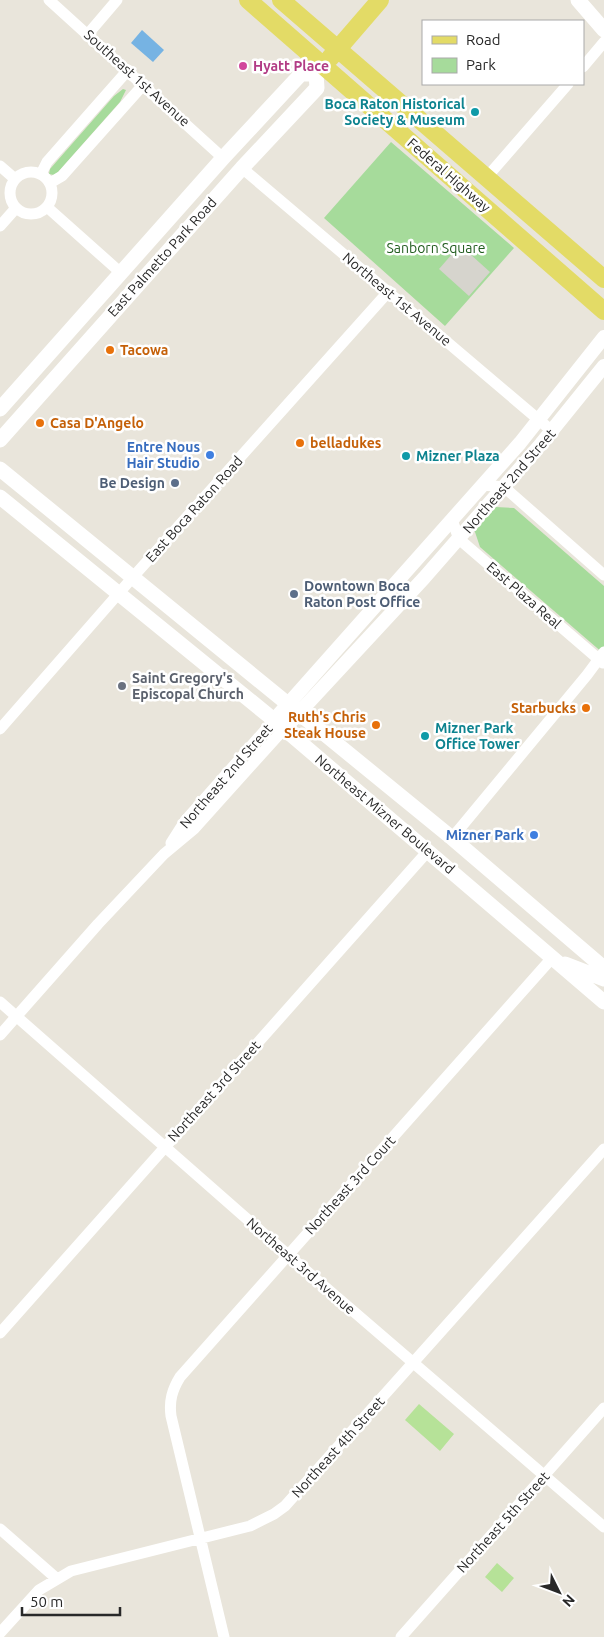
<svg xmlns="http://www.w3.org/2000/svg" width="604" height="1637" font-family="Ubuntu,sans-serif">
<rect width="100%" height="100%" fill="#e9e5db"/>
<path fill="#a6db9b" d="M123 89 126 90 120 102 58 172 54 175 49 174 50 169 114 96Z
M391 142 514 248 445 326 324 218Z
M496 507 514 508 604 586V654L480 547 474 529Z"/>
<path fill="#b6e298" d="M419 1404 454 1434 440 1451 405 1420Z
M497 1563 514 1578 502 1592 485 1577Z"/>
<path fill="#d6d4cd" d="M460 245 490 272 469 296 439 269Z"/>
<path fill="#76b3e3" d="M142 30 164 50 153 62 131 43Z"/>
<g fill="none" stroke-linecap="round" stroke-linejoin="round">
<path stroke="#fff" stroke-width="11" d="M49 0 223 158
M88 34 117 0
M583 67 604 42
M0 166 15 179
M242 168 552 431
M10 193a21 21 0 1 1 42 0a21 21 0 1 1-42 0Z
M41 174 47 162 128 70
M487 177 568 84
M50 183 62 176 144 84
M47 207 121 273
M0 226 16 208
M483 485 504 487 604 575
M452 520 459 539 603 663
M0 729 133 577 389 291
M452 838 587 675 604 652
M171 843 185 821 274 720
M0 1002 288 1255 604 1527
M0 1035 98 924 164 854 194 829 284 729
M0 1333 428 851
M0 1529 56 1578
M0 1633 39 1590 71 1571 250 1526 274 1514 285 1506 604 1149
M224 1637 171 1416C169 1401 172 1390 180 1377L552 958
M401 1637 604 1408"/>
<path stroke="#fff" stroke-width="14" d="M274 720 520 443 604 337
M284 729 424 578 541 444 604 366"/>
<path stroke="#fff" stroke-width="15" d="M578 0 604 30
M0 409 223 158 301 74H316
M0 440 242 168 317 88 316 74 323 66
M0 469 452 838 604 968
M0 497 274 720 604 1002
M565 964 604 979"/>
<path stroke="#e3db66" stroke-width="18" d="M248 0 604 311
M281 0 604 279
M330 58 380 0"/>
</g>
<circle fill="#d1479c" stroke="#fff" stroke-width="2" cx="243" cy="66" r="5"/>
<g fill="#0f9aa8" stroke="#fff" stroke-width="2">
<circle cx="475" cy="112" r="5"/>
<circle cx="406" cy="456" r="5"/>
<circle cx="425" cy="736" r="5"/>
</g>
<g fill="#e8710a" stroke="#fff" stroke-width="2">
<circle cx="110" cy="350" r="5"/>
<circle cx="40" cy="423" r="5"/>
<circle cx="300" cy="443" r="5"/>
<circle cx="586" cy="708" r="5"/>
<circle cx="376" cy="725" r="5"/>
</g>
<g fill="#3f7fe0" stroke="#fff" stroke-width="2">
<circle cx="210" cy="455" r="5"/>
<circle cx="534" cy="835" r="5"/>
</g>
<g fill="#5c6f8a" stroke="#fff" stroke-width="2">
<circle cx="175" cy="483" r="5"/>
<circle cx="294" cy="594" r="5"/>
</g>
<circle fill="#6b7280" stroke="#fff" stroke-width="2" cx="122" cy="686" r="5"/>
<g text-anchor="middle" dominant-baseline="central" stroke-width="5" stroke-linejoin="round" paint-order="stroke">
<g font-size="14" font-weight="bold" fill="#b23c85" stroke="#fff" text-anchor="start">
<text x="253" y="66">Hyatt Place</text>
</g>
<g font-size="14" fill="#282828" stroke="#fff">
<text transform="translate(137 78) rotate(42)">Southeast 1st Avenue</text>
<text transform="translate(449 175) rotate(41)">Federal Highway</text>
<text transform="translate(162 257) rotate(-48)">East Palmetto Park Road</text>
<text transform="translate(397 299) rotate(40)">Northeast 1st Avenue</text>
<text transform="translate(509 481) rotate(-49)">Northeast 2nd Street</text>
<text transform="translate(194 509) rotate(-48)">East Boca Raton Road</text>
<text transform="translate(524 595) rotate(41)">East Plaza Real</text>
<text transform="translate(226 776) rotate(-49)">Northeast 2nd Street</text>
<text transform="translate(385 814) rotate(40)">Northeast Mizner Boulevard</text>
<text transform="translate(214 1091) rotate(-48)">Northeast 3rd Street</text>
<text transform="translate(350 1185) rotate(-48)">Northeast 3rd Court</text>
<text transform="translate(301 1266) rotate(41)">Northeast 3rd Avenue</text>
<text transform="translate(338 1447) rotate(-48)">Northeast 4th Street</text>
<text transform="translate(503 1522) rotate(-48)">Northeast 5th Street</text>
</g>
<g font-size="14" font-weight="bold" fill="#0d838f" stroke="#fff" text-anchor="start">
<text x="465" y="104" text-anchor="end">Boca Raton Historical<tspan x="465" dy="16">Society &amp; Museum</tspan></text>
<text x="416" y="456">Mizner Plaza</text>
<text x="435" y="728">Mizner Park<tspan x="435" dy="16">Office Tower</tspan></text>
</g>
<g font-size="14" fill="#225d1f" stroke="#fff">
<text x="436" y="248">Sanborn Square</text>
</g>
<g font-size="14" font-weight="bold" fill="#c56008" stroke="#fff" text-anchor="start">
<text x="120" y="350">Tacowa</text>
<text x="50" y="423">Casa D'Angelo</text>
<text x="310" y="443">belladukes</text>
<text x="576" y="708" text-anchor="end">Starbucks</text>
<text x="366" y="717" text-anchor="end">Ruth's Chris<tspan x="366" dy="16">Steak House</tspan></text>
</g>
<g font-size="14" font-weight="bold" fill="#366cbe" stroke="#fff" text-anchor="end">
<text x="200" y="447">Entre Nous<tspan x="200" dy="16">Hair Studio</tspan></text>
<text x="524" y="835">Mizner Park</text>
</g>
<g font-size="14" font-weight="bold" fill="#4e5e75" stroke="#fff" text-anchor="end">
<text x="165" y="483">Be Design</text>
<text x="304" y="586" text-anchor="start">Downtown Boca<tspan x="304" dy="16">Raton Post Office</tspan></text>
</g>
<g font-size="14" font-weight="bold" fill="#5b616d" stroke="#fff" text-anchor="start">
<text x="132" y="678">Saint Gregory's<tspan x="132" dy="16">Episcopal Church</tspan></text>
</g>
</g>
<rect x="422" y="20" width="162" height="65" fill="#ffffff" stroke="#a9a9a9"/>
<rect x="432" y="36" width="25" height="8" fill="#e3db66" stroke="#a9a9a9"/>
<text x="466" y="45" font-size="15" fill="#282828">Road</text>
<rect x="432" y="58" width="25" height="15" fill="#a6db9b" stroke="#a9a9a9"/>
<text x="466" y="70" font-size="15" fill="#282828">Park</text>
<g transform="translate(559 1592) rotate(132)" stroke="#ffffff" stroke-width="4" paint-order="stroke">
<path d="M0-4L9 19L0 12L-9 19Z" fill="#282828"/>
<text y="-8" font-size="14" font-weight="bold" text-anchor="middle" fill="#282828">N</text>
</g>
<path d="M22 1607v8h98v-8" fill="none" stroke="#282828" stroke-width="2.5"/>
<text x="30" y="1607" font-size="15" fill="#282828" stroke="#ffffff" stroke-width="4" paint-order="stroke">50 m</text>
</svg>
